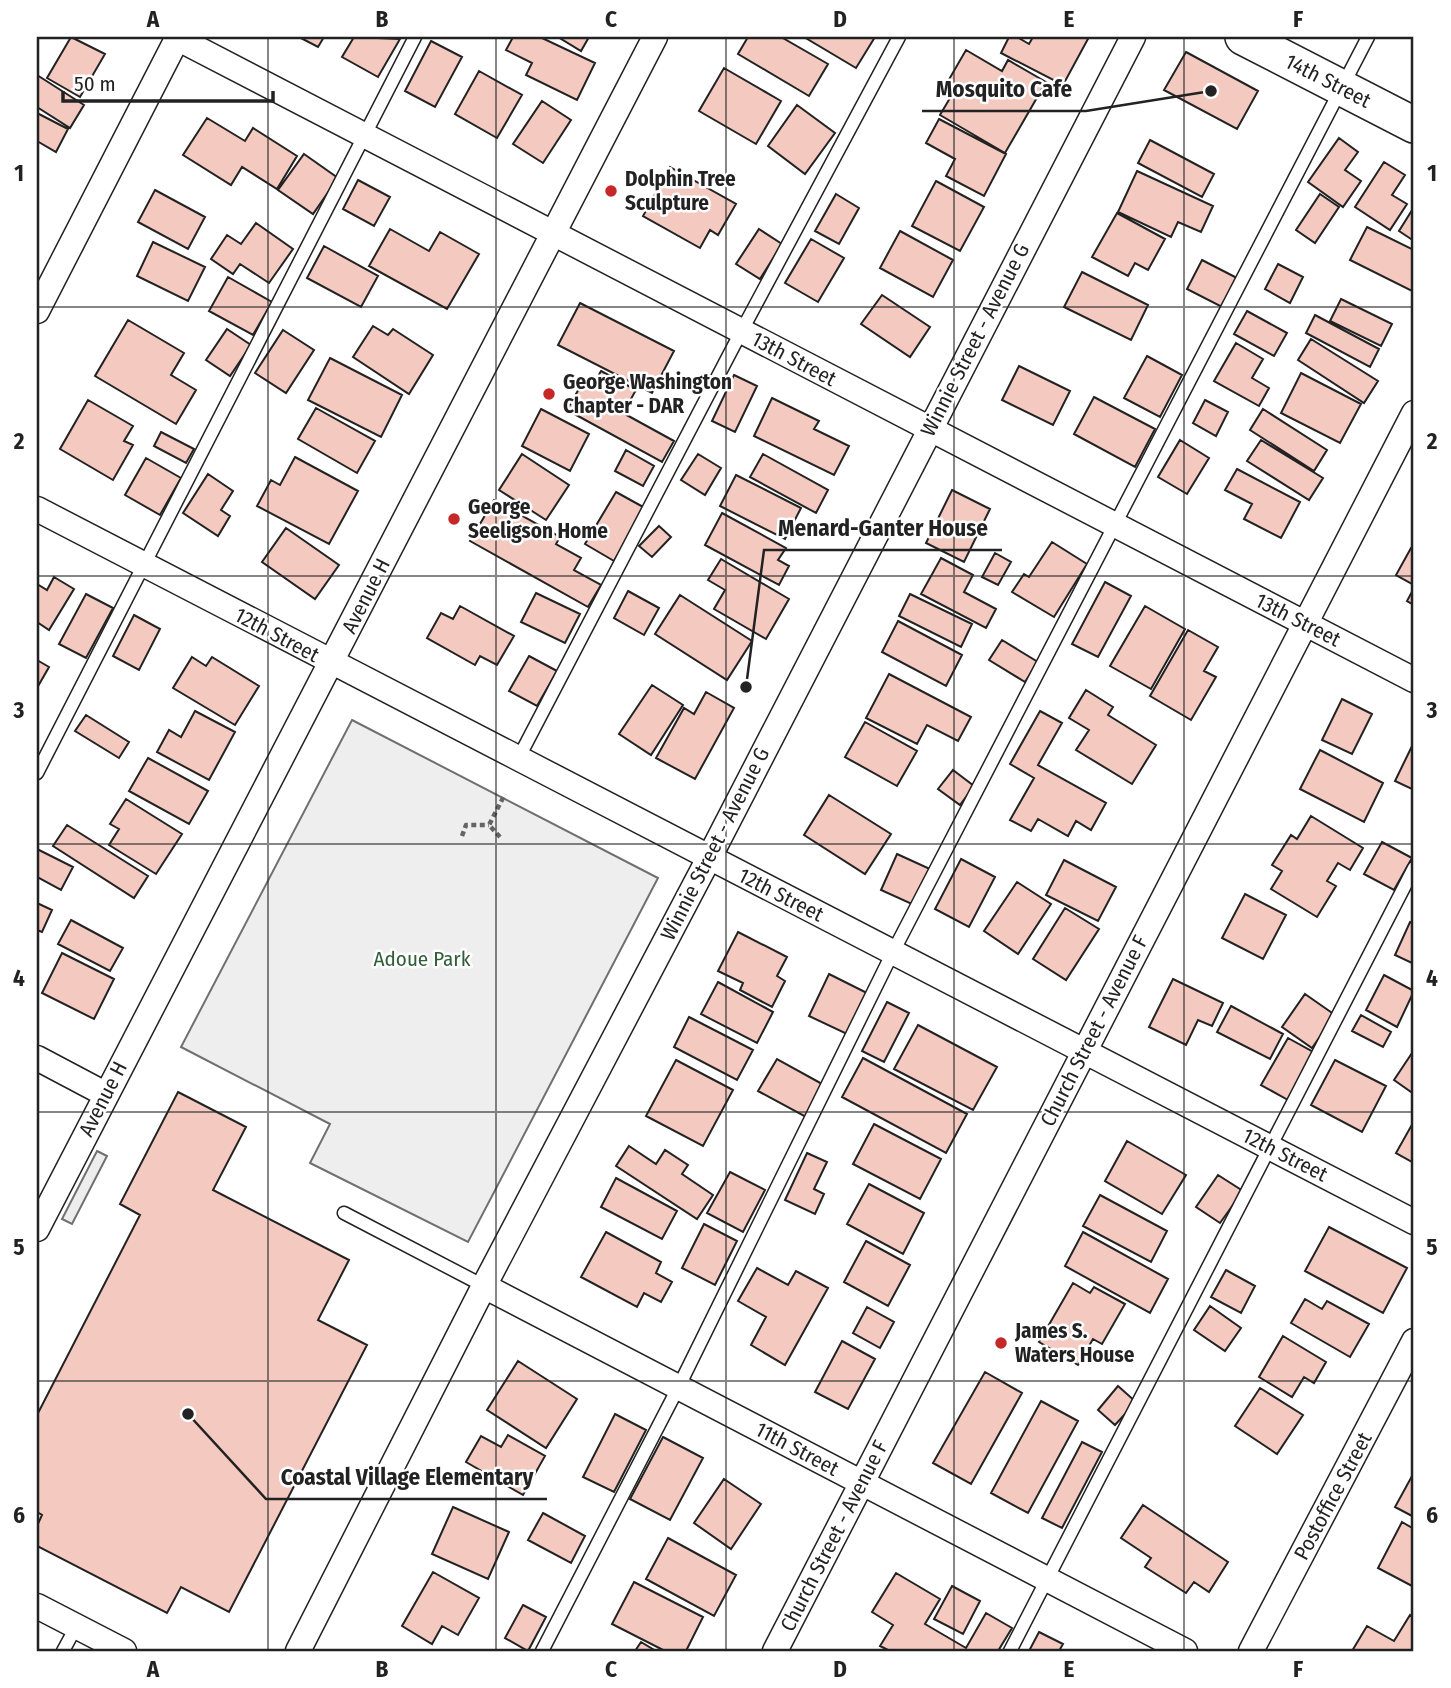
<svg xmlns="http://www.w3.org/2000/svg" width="1451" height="1688" font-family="'Fira Sans Condensed',sans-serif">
<rect width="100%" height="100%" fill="#fff"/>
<path fill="#eee" stroke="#6f6f6f" stroke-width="2" d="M352 720 658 878 468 1242 310 1163 330 1124 181 1047Z"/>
<path fill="#ededed" stroke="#6f6f6f" stroke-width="2" d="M97 1151 107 1156 72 1224 62 1219Z"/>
<path fill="#f3c9c0" stroke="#222" stroke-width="2" d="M71 37 105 54 80 97 47 78Z
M299 37H324L318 47Z
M354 37 400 39 378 77 342 57Z
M513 37H540L595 63 577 100 526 75 532 63 506 50Z
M558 37H589L581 51Z
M748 37H781L828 64 809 96 738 54Z
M804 37H875L856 68Z
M1009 37H1017L1029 44 1033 37H1089L1063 85 1001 53Z
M431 41 462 57 435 107 405 91Z
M966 50 1002 71 1008 60 1046 82 1005 153 940 115 953 93 944 88Z
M1186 52 1258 91 1237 129 1164 90Z
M724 68 781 101 756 144 699 111Z
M479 71 522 95 497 138 455 114Z
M37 75 84 105 70 128 37 107Z
M542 101 571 120 543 163 513 144Z
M797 105 835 133 805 174 768 146Z
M37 113 68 129 56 152 37 141Z
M207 118 245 141 253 128 297 156 277 189 242 167 231 185 183 155Z
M939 119 1006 154 984 196 946 176 955 159 926 143Z
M1339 138 1358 152 1345 170 1361 181 1343 207 1308 182Z
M1150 140 1214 174 1202 197 1138 163Z
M304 154 338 178 313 214 278 190Z
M1384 162 1405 175 1392 195 1407 204 1390 230 1355 207Z
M670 167 736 204 718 235 710 230 700 248 643 216Z
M1137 171 1213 206 1201 232 1178 222 1171 237 1118 212Z
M358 180 390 197 374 226 343 209Z
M936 181 984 207 960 251 912 226Z
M155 190 205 217 188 249 138 222Z
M836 194 859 208 839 244 815 231Z
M1320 194 1339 207 1315 243 1296 230Z
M1414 207V241L1399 231Z
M1117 213 1165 239 1148 270 1135 263 1128 276 1092 257Z
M256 223 293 249 269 283 240 264 233 274 211 259 227 235 241 244Z
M1367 227 1414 250V287L1412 291 1350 260Z
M390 229 429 251 440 232 479 254 447 309 369 266Z
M759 229 782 244 760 279 736 264Z
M900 231 953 260 933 297 880 268Z
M811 239 844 258 818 302 785 283Z
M153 242 205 267 188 301 137 276Z
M324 246 378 276 361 307 307 278Z
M1202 260 1237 278 1222 307 1187 289Z
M1278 264 1303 277 1290 303 1265 289Z
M1082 272 1148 305 1131 340 1064 307Z
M228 277 272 302 253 335 209 311Z
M882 295 930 327 910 357 861 324Z
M1341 299 1392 324 1381 346 1330 321Z
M580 303 674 351 652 393 558 345Z
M1247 311 1287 333 1274 356 1234 334Z
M1315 315 1379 349 1370 367 1306 333Z
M128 320 184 353 171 375 196 390 176 424 95 376Z
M373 326 388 335 393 329 433 355 409 394 353 357Z
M227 329 251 345 230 376 206 360Z
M283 330 314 350 286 393 255 373Z
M1311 339 1378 381 1364 403 1298 360Z
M1236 343 1263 359 1252 378 1269 388 1259 406 1214 381Z
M1147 356 1182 375 1160 417 1124 398Z
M330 358 402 395 381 437 308 400Z
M1019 366 1070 391 1053 425 1002 400Z
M601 371 636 390 623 413 674 441 662 462 567 410 581 385 590 390Z
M1301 373 1361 404 1340 443 1281 413Z
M734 375 757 386 735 432 712 421Z
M1094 397 1155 429 1135 467 1074 434Z
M772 398 819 421 814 429 849 446 834 475 754 436Z
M88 400 133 426 124 441 133 445 113 480 60 449Z
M1205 400 1228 412 1216 436 1193 423Z
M316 408 375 441 357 473 298 439Z
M541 409 589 434 570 471 522 446Z
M1263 409 1327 450 1314 471 1250 430Z
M161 432 194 449 186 463 154 446Z
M1180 440 1209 458 1187 494 1158 477Z
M1261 440 1323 478 1309 500 1247 461Z
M626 450 654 466 643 486 615 471Z
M522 454 569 485 546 520 499 490Z
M698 454 721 468 705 495 681 480Z
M763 454 828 490 816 513 750 477Z
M295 457 358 491 329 544 257 506 271 480 280 485Z
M146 458 181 478 160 515 125 495Z
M1237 469 1300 502 1281 538 1244 519 1252 504 1225 490Z
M208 474 233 491 221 510 230 516 218 536 183 513Z
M736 475 801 508 785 539 720 506Z
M952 490 990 509 964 562 926 543Z
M616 492 645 508 614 561 585 544Z
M494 500 560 537 556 544 581 558 574 570 601 585 588 607 470 541Z
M722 513 786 548 778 560 789 566 779 585 705 545Z
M659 526 671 537 652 557 639 546Z
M286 528 339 565 315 599 262 562Z
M1052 542 1087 564 1054 617 1012 592 1024 574 1029 577Z
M1411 548 1414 549V585L1396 575Z
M995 553 1011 562 998 585 982 577Z
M941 558 973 575 964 592 996 609 986 628 921 594Z
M721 559 789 599 766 639 714 609 725 590 708 580Z
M54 577 74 589 49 630 37 622V584L47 590Z
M1105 582 1131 596 1098 657 1072 644Z
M1414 588V605L1407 601Z
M628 591 659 608 644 635 614 618Z
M536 593 580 614 565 643 521 622Z
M86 594 113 608 86 658 59 644Z
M910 594 972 624 961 647 899 616Z
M680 595 752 641 727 680 655 634Z
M460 606 514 636 497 665 480 656 475 665 427 638 441 613 453 619Z
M1145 606 1185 629 1151 689 1110 666Z
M134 615 160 629 139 670 113 656Z
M898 621 962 655 946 686 882 652Z
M1188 630 1218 647 1204 671 1216 677 1191 720 1150 696Z
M1002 640 1038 662 1025 682 989 660Z
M529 656 557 671 537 706 509 691Z
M192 657 206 666 212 657 259 686 235 725 173 688Z
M37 660 49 667 37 688Z
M889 674 971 717 958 741 927 725 917 744 866 718Z
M652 685 683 705 651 755 619 734Z
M1086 690 1113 707 1108 715 1156 745 1132 784 1076 750 1089 730 1069 718Z
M706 692 734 708 695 779 656 758 684 708 694 714Z
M1342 699 1372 714 1352 754 1322 740Z
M195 711 235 732 209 780 157 752 169 730 181 737Z
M1040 711 1062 723 1038 765 1106 803 1091 830 1076 821 1068 836 1038 819 1031 831 1010 820 1034 778 1010 764Z
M86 715 129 742 119 758 75 731Z
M865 722 917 751 897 786 845 757Z
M1414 742V790L1395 781Z
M1320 750 1383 783 1364 822 1300 789Z
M148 758 208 791 189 824 129 791Z
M953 770 974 786 960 805 938 789Z
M829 795 891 834 865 874 804 835Z
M126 799 182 834 156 874 109 845 119 829 110 824Z
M1311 816 1363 848 1350 870 1338 863 1327 881 1336 886 1317 917 1271 889 1282 871 1272 865 1291 835 1297 839Z
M67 825 148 876 134 898 53 846Z
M1382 842 1412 858 1394 890 1364 874Z
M37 849 73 867 61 890 37 877Z
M897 854 930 869 914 905 881 890Z
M961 859 995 877 969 927 935 909Z
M1064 860 1116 887 1098 921 1046 895Z
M1017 882 1051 904 1018 954 984 931Z
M1245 894 1286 915 1263 959 1222 938Z
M37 903 52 910 42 932 37 930Z
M1065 908 1099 929 1066 980 1033 959Z
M71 920 123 948 110 971 58 944Z
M1410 922 1414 924V964L1395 955Z
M738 932 787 957 777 976 785 981 772 1007 740 990 743 983 718 971Z
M62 953 114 979 94 1019 42 993Z
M829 974 867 993 847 1034 809 1016Z
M1384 975 1414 991 1397 1027 1366 1010Z
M1173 979 1223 1003 1212 1026 1198 1020 1186 1045 1149 1027Z
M718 982 773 1012 757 1043 701 1014Z
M1305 994 1335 1015 1312 1048 1282 1027Z
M887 1002 909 1013 884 1062 862 1051Z
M1231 1006 1283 1034 1270 1059 1217 1032Z
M1361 1015 1391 1032 1383 1047 1352 1031Z
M689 1017 753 1050 737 1080 674 1047Z
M918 1025 997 1067 973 1110 894 1069Z
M1288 1038 1315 1053 1288 1100 1261 1085Z
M1414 1050V1094L1394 1080Z
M863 1058 967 1114 946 1153 842 1097Z
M777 1059 824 1085 806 1117 758 1091Z
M676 1060 733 1090 703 1146 646 1116Z
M1335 1060 1386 1086 1362 1132 1311 1105Z
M178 1092 246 1127 213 1190 349 1260 318 1320 367 1345 229 1612 181 1587 167 1613 37 1546V1526L42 1515 37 1512V1415L140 1215 120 1204Z
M1414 1121V1163L1396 1153Z
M874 1124 941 1159 920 1199 853 1164Z
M1127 1141 1186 1175 1162 1214 1105 1181Z
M629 1146 656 1164 665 1150 688 1165 682 1174 713 1195 697 1219 616 1166Z
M807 1153 827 1162 814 1189 824 1194 815 1214 785 1200Z
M730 1172 765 1190 743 1232 707 1213Z
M1218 1175 1243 1191 1220 1223 1196 1207Z
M616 1178 677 1211 662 1239 601 1207Z
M869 1184 924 1213 903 1254 847 1224Z
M1100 1195 1167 1231 1151 1262 1083 1226Z
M704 1224 737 1241 715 1285 682 1268Z
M1329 1227 1407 1268 1383 1313 1305 1271Z
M606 1232 661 1262 656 1273 672 1282 661 1302 644 1293 637 1307 581 1277Z
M1083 1232 1168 1279 1150 1313 1065 1266Z
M866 1241 910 1265 888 1306 844 1282Z
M757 1268 788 1285 796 1271 828 1288 785 1365 751 1345 766 1317 738 1301Z
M1226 1270 1255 1286 1241 1313 1211 1297Z
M1073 1283 1090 1293 1094 1287 1125 1304 1102 1344 1093 1339 1078 1365 1039 1342Z
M1305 1299 1322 1309 1327 1301 1369 1324 1350 1357 1291 1323Z
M1210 1306 1241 1328 1225 1351 1194 1330Z
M867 1307 894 1322 880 1348 853 1333Z
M1283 1336 1326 1362 1314 1383 1304 1377 1292 1397 1259 1377Z
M842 1341 875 1359 848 1409 815 1392Z
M518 1361 577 1399 546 1448 487 1410Z
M985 1372 1022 1393 971 1484 933 1463Z
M1118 1386 1136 1402 1115 1425 1098 1410Z
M1260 1388 1303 1415 1277 1454 1235 1426Z
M1041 1401 1078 1421 1028 1513 991 1493Z
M615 1414 646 1430 614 1492 583 1477Z
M508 1435 545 1456 523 1495 466 1462 481 1436 501 1447Z
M663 1437 703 1458 670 1520 630 1499Z
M1082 1442 1102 1452 1062 1528 1042 1518Z
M1412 1476 1414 1477V1517L1395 1507Z
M724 1479 761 1504 731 1549 694 1523Z
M1143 1505 1228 1562 1209 1592 1194 1582 1186 1593 1145 1567 1151 1558 1121 1538Z
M453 1507 509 1532 488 1579 432 1554Z
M543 1513 585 1536 571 1563 528 1540Z
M1402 1522 1414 1529V1587L1378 1568Z
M668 1538 736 1575 714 1616 646 1579Z
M433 1572 479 1598 458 1635 442 1626 432 1644 402 1626Z
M896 1573 940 1599 925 1624 966 1648 986 1613 1012 1628 998 1651H890L880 1646 893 1625 872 1612Z
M634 1582 703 1617 686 1651H665L612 1624Z
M952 1586 980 1601 963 1634 934 1619Z
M523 1605 546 1617 528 1651 505 1638Z
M1410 1615 1414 1618V1651H1352L1367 1626 1394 1641Z
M1039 1632 1063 1644 1059 1651H1029Z
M641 1642 656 1651H635Z"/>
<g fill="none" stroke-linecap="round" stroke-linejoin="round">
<g stroke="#222" stroke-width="15">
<path id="service" d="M518 759 741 332 899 37
M37 773 415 37
M344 1213 484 1286
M63 1651 76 1627
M542 1651 678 1388 893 952 1368 37
M1010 1651 1414 868"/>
</g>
<g stroke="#222" stroke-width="27">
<path id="minor" d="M175 37 1414 680
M37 311 178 37
M37 509 1414 1222
M37 1058 105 1094
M37 1229 655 37
M484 1286 1185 1651
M37 1606 124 1651
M298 1651 484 1286 709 858 1133 37
M775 1651 1414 413
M1251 1651 1414 1341"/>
</g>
<g stroke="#222" stroke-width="38">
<path id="secondary" d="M1243 37 1414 125"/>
</g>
<path stroke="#646464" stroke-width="4.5" stroke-dasharray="5 3.5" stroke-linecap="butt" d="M462 836 466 825H489
M500 837 489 825 505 794"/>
<use href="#service" stroke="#fff" stroke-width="12"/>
<use href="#minor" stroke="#fff" stroke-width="24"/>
<use href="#secondary" stroke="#fff" stroke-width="35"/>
</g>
<path fill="none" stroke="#222" stroke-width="2" stroke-opacity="0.55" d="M268 37V1651M496 37V1651M726 37V1651M954 37V1651M1184 37V1651M37 307H1414M37 576H1414M37 844H1414M37 1112H1414M37 1381H1414"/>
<g fill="#c62828" stroke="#fff" stroke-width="2.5">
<circle cx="611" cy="191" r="7"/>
<circle cx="549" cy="394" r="7"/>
<circle cx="454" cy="519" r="7"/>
<circle cx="1001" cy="1343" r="7"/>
</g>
<g text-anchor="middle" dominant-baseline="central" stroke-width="5" stroke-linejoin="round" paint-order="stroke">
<g font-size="21" fill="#222" stroke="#fff">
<text transform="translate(1328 81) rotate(27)">14th Street</text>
<text transform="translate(975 340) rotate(-63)">Winnie Street - Avenue G</text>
<text transform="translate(794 359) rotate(28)">13th Street</text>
<text transform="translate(366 596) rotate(-63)">Avenue H</text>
<text transform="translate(1298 620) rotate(27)">13th Street</text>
<text transform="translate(277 635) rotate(28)">12th Street</text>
<text transform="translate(715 844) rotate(-63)">Winnie Street - Avenue G</text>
<text transform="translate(781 895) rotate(27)">12th Street</text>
<text transform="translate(1094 1031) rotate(-63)">Church Street - Avenue F</text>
<text transform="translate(103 1099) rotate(-63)">Avenue H</text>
<text transform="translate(1285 1155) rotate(27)">12th Street</text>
<text transform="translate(797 1449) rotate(28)">11th Street</text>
<text transform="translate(1333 1496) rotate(-62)">Postoffice Street</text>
<text transform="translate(834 1536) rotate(-63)">Church Street - Avenue F</text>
</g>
<g font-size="21" font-weight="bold" fill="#222" stroke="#fff" text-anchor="start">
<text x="625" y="179">Dolphin Tree<tspan x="625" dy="24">Sculpture</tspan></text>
<text x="563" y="382">George Washington<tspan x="563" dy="24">Chapter - DAR</tspan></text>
<text x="468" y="507">George<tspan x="468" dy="24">Seeligson Home</tspan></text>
<text x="1015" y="1331">James S.<tspan x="1015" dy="24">Waters House</tspan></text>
</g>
<g font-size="21" fill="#2f5e38" stroke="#fff">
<text x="422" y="959">Adoue Park</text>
</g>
</g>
<path fill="none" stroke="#222" stroke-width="2.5" d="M1211 91L1086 111H922M746 687L764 550H1002M188 1414L266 1499H547"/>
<g fill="#222" stroke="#fff" stroke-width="2.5">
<circle cx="1211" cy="91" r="7"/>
<circle cx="746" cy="687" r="7"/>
<circle cx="188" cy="1414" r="7"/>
</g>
<g font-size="23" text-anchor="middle" font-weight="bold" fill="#222" stroke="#fff" stroke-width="5" stroke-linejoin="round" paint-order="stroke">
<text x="1004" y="97">Mosquito Cafe</text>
<text x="883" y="536">Menard-Ganter House</text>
<text x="407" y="1485">Coastal Village Elementary</text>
</g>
<rect width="1451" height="1688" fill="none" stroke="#ffffff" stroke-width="77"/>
<path d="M63 91v10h210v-10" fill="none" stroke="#222222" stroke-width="3.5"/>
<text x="74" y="91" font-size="21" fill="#222222" stroke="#ffffff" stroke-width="5" paint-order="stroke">50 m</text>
<rect x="38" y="38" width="1374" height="1612" fill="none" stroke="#222" stroke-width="2.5"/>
<g font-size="23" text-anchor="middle" font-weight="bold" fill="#222">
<text x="153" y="27">A</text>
<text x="382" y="27">B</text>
<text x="611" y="27">C</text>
<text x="840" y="27">D</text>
<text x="1069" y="27">E</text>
<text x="1298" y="27">F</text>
<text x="19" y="181">1</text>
<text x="1432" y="181">1</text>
<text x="19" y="449">2</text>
<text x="1432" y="449">2</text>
<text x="19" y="718">3</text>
<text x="1432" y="718">3</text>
<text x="19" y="986">4</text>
<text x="1432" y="986">4</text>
<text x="19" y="1255">5</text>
<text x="1432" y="1255">5</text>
<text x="19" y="1523">6</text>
<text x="1432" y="1523">6</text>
<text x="153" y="1677">A</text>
<text x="382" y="1677">B</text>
<text x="611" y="1677">C</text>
<text x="840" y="1677">D</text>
<text x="1069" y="1677">E</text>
<text x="1298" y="1677">F</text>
</g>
</svg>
